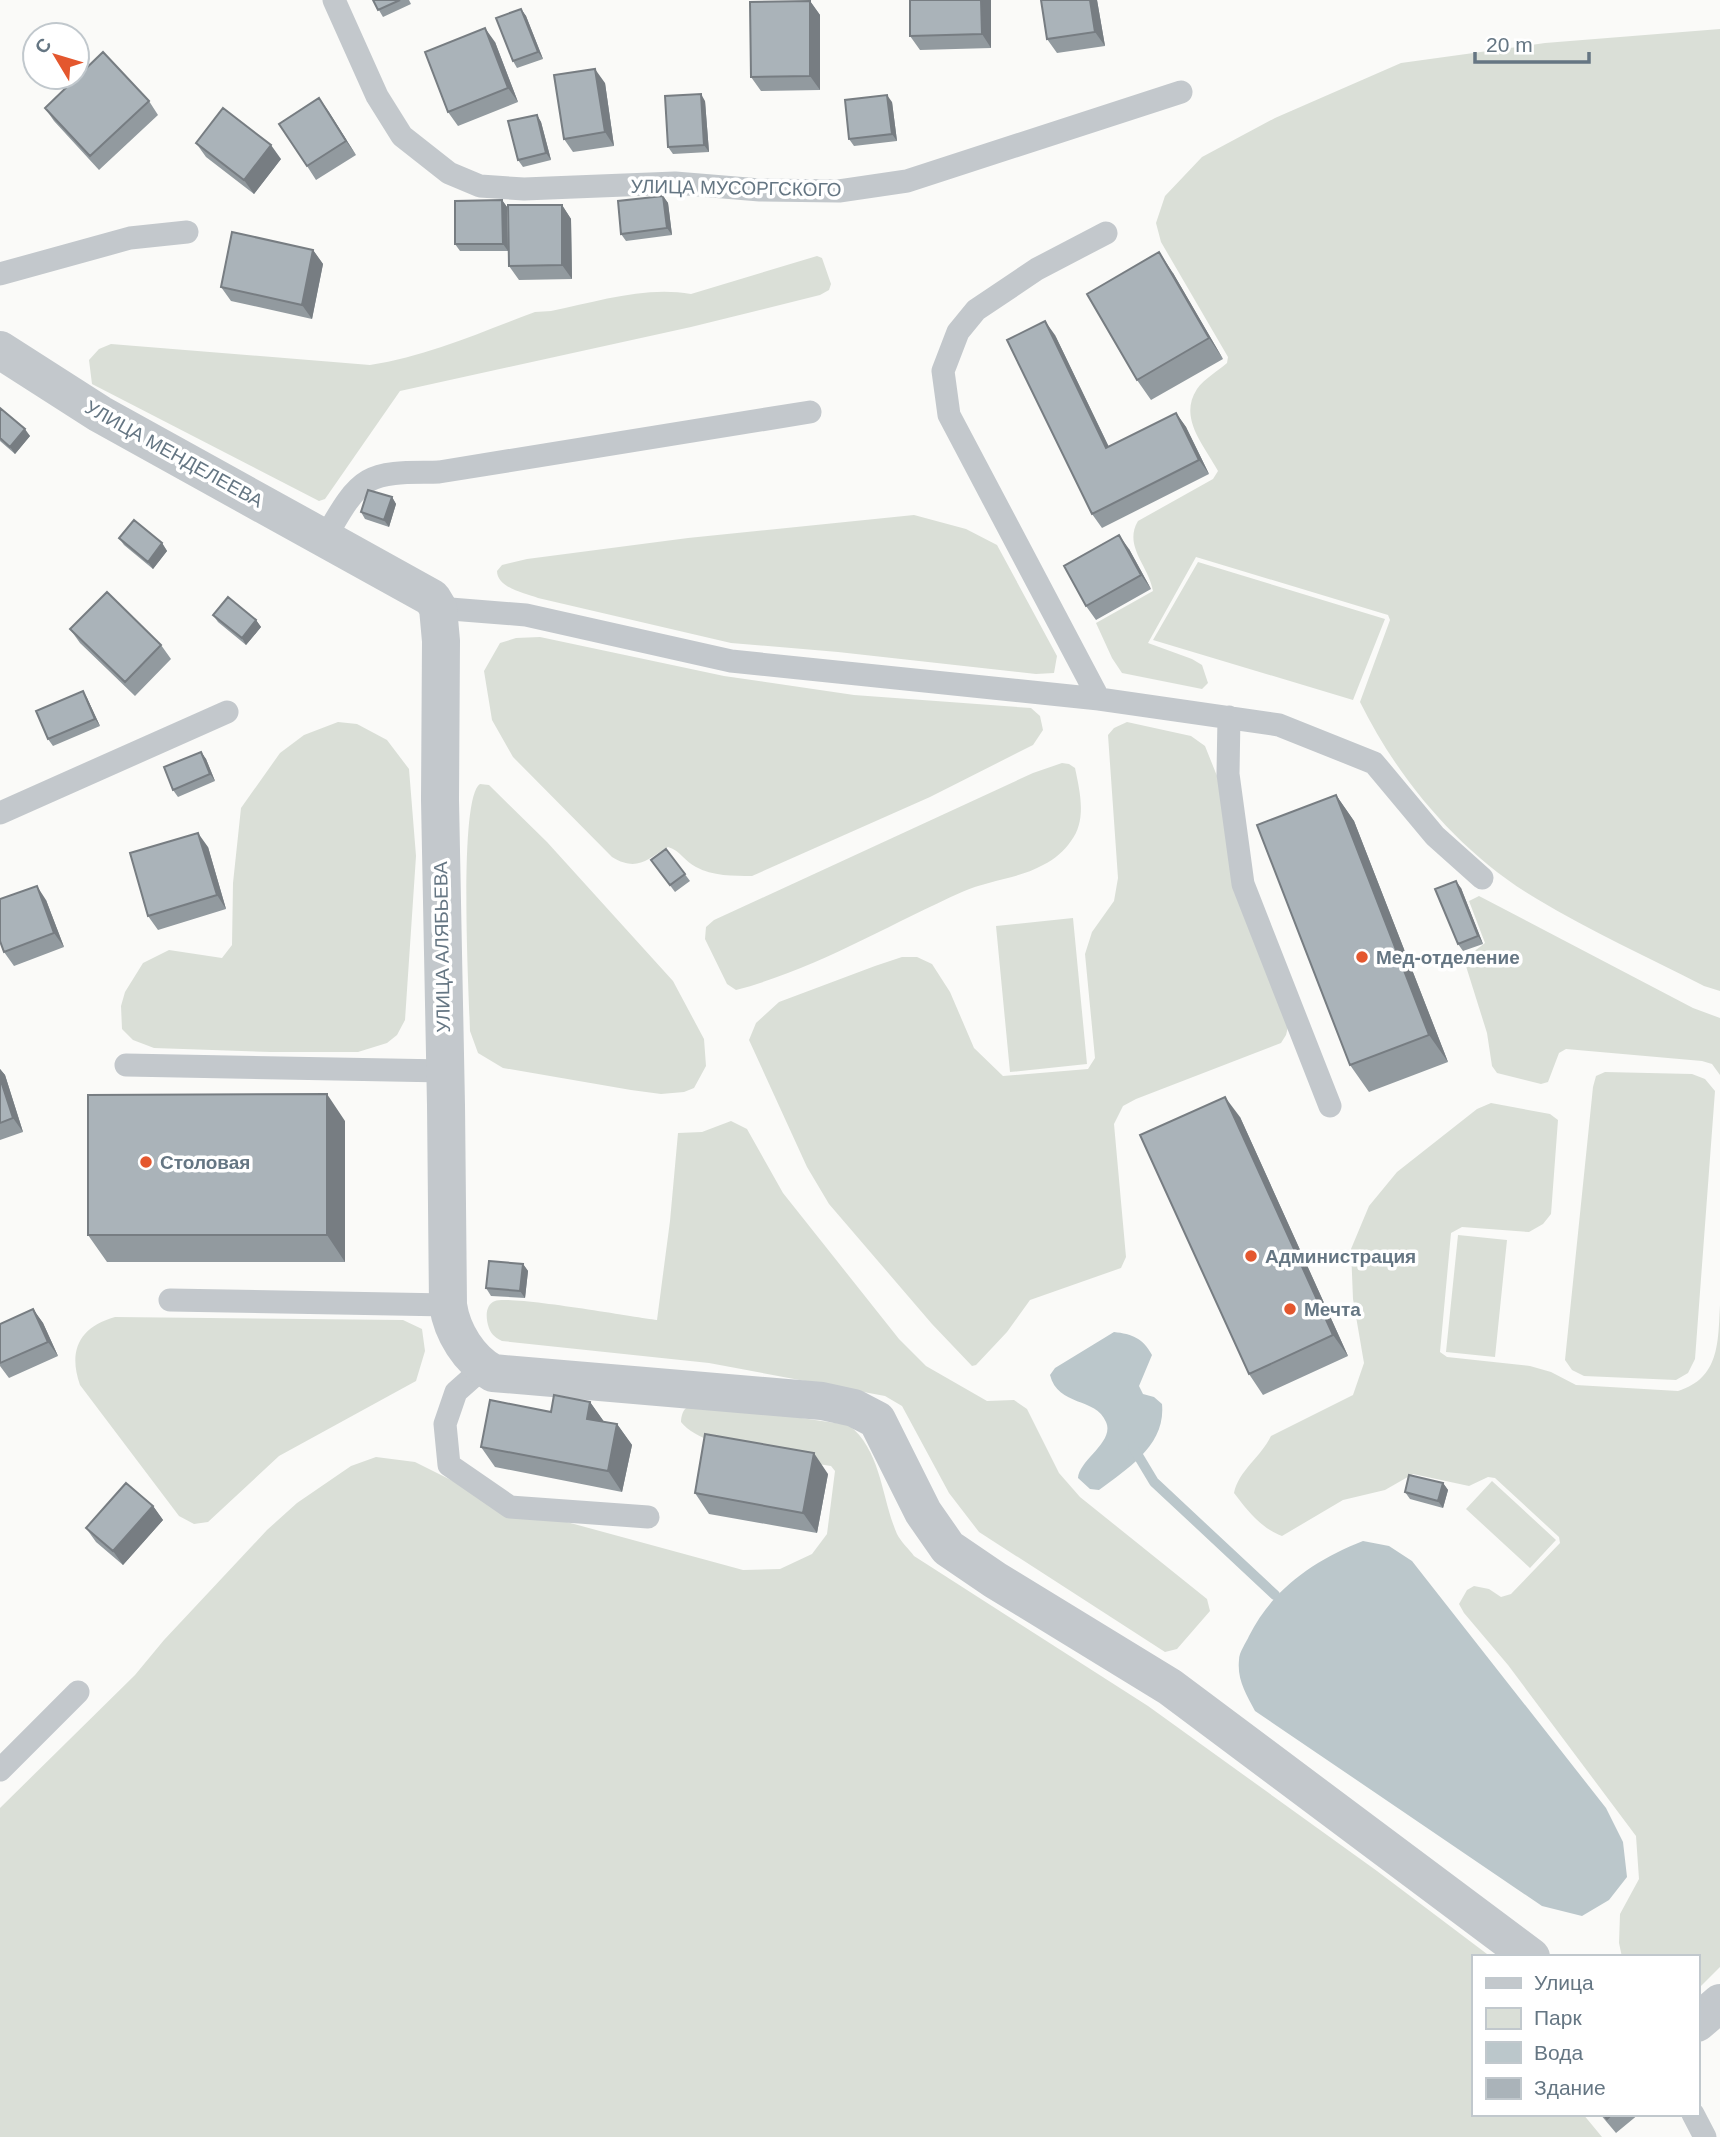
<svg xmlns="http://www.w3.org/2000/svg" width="1720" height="2137" font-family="Arial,sans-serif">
<rect width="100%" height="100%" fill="#fafaf8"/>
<path fill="#dadfd7" d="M1720 29V991L1704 986C1648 957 1590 931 1537 899 1461 854 1399 781 1360 702L1390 620 1388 615 1196 557 1148 643 1192 659 1202 665 1208 683 1202 689 1122 673 1112 658 1096 623 1153 591C1149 566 1123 546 1138 521L1213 479 1218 471C1204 445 1178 418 1197 389 1204 379 1218 371 1227 363L1228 357 1161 242 1156 223 1165 196 1202 157 1275 118 1401 63 1545 43Z
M817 256 822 258 831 284 829 290 820 295 691 327 400 391 325 499 319 501 92 384 89 360 99 349 111 344 370 365C428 356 481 332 535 312L551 311C597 302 644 286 691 294Z
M914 515 966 529 997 545 1057 656 1054 673 1036 674 838 652 731 643 538 598C525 593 497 588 497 571L502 565 527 559 688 538Z
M1198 562 1385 619 1353 700 1153 640Z
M540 637 724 676 854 695 1031 708 1040 716 1043 730 1033 745 930 797 752 876C734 876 712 876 696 867 685 862 681 851 668 847 646 860 637 872 612 857L513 757 492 720 484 671 500 643 516 638Z
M338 722 357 724 387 740 409 769 416 856 405 1020 397 1035 387 1043 358 1052H271L154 1048 133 1040 122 1029 121 1006 125 992 143 963 169 950 222 958 232 945 233 883 241 808 280 753 304 735Z
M1127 722 1191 736 1205 746 1217 776 1289 1023 1286 1035 1281 1043 1136 1099 1123 1106 1114 1124 1126 1257 1121 1268 1030 1300 1007 1332 976 1365 972 1366 932 1324 829 1204 807 1167 749 1040 756 1023 779 1002 875 966 902 957H917L932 964 950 992 974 1048 1003 1076 1088 1069 1095 1058 1085 954 1092 932 1114 901 1118 878 1108 735 1114 728Z
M1062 763 1069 764 1075 768C1080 792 1087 820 1071 841 1064 851 1055 859 1043 865 1018 879 988 880 962 892 888 925 816 969 736 990L727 984 705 939 706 927 714 920 1033 773Z
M480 784 489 785 547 842 673 981 704 1039 706 1066 694 1088 684 1092 661 1094 631 1090 503 1068 478 1053 470 1031C469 996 458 798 480 784Z
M1479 896 1693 1008 1720 1018V1075L1712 1064 1702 1061 1566 1049 1559 1053 1548 1082 1541 1084 1497 1073 1492 1066 1487 1033 1465 963 1468 956 1485 943 1469 901Z
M1073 918 1087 1064 1010 1072 996 926Z
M1605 1072 1692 1074 1705 1079 1715 1091 1695 1359 1688 1373 1676 1380 1584 1376 1572 1370 1565 1360 1593 1087 1596 1076Z
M1491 1103 1550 1114 1558 1120 1551 1214 1543 1224 1529 1232 1462 1227 1451 1233 1440 1352 1447 1357 1530 1366 1551 1372 1576 1385 1678 1391C1720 1378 1718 1342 1720 1305V1967L1697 1990V1957H1622L1619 1943 1620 1914 1639 1879 1636 1836 1508 1665 1464 1613 1459 1604 1467 1590 1474 1586 1489 1589 1501 1597 1511 1594 1560 1543 1559 1537 1495 1478 1488 1477 1469 1486 1413 1474 1385 1490 1343 1500 1282 1536C1262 1529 1247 1510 1234 1493 1239 1470 1261 1457 1271 1436L1353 1395 1364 1363 1353 1299 1351 1249 1369 1206 1397 1172 1477 1109Z
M731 1121 747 1129 783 1193 899 1339 926 1366 987 1401 1014 1400 1027 1409 1059 1473 1080 1497 1207 1599 1210 1611 1177 1649 1165 1652 979 1532 949 1493 902 1406 885 1396 709 1363 502 1341C494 1337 490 1333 488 1325 486 1317 485 1305 495 1301 509 1295 633 1317 657 1320L670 1221 678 1133 702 1132Z
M1458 1235 1507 1240 1495 1357 1446 1352Z
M115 1317 403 1320 422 1329 425 1351 416 1381 279 1456 208 1522 194 1524 179 1516 80 1385C68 1351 79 1327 115 1317Z
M699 1403 849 1425C882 1452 881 1497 897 1534 901 1542 909 1549 914 1556L1148 1706 1377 1871 1491 1957H1473V2114H1583L1602 2137H0V1808L135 1675 164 1640 267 1530 297 1503 351 1466 376 1457 415 1462 497 1503 743 1570 780 1569 812 1554 827 1534 835 1471 831 1466C795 1460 704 1451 681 1422 682 1409 686 1406 699 1403Z
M1492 1481 1556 1540 1530 1568 1466 1509Z"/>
<path fill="#bbc7cb" d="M1114 1332C1132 1334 1143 1338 1152 1355L1139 1386 1143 1394 1154 1397 1162 1404C1166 1445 1128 1468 1099 1490L1090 1489 1078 1478C1079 1460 1115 1442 1106 1422 1096 1397 1058 1407 1050 1375L1055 1368Z
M1363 1541 1389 1546 1412 1561 1606 1808 1623 1842 1627 1877 1609 1900 1582 1916 1542 1906 1255 1711C1246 1694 1237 1680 1239 1660 1239 1652 1246 1643 1249 1636 1273 1588 1315 1560 1363 1541Z"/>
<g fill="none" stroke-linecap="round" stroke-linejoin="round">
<path stroke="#bbc7cb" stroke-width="10" d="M1133 1447 1154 1482 1275 1595"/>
<path stroke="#c3c8cc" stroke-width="23" d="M334 0 377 96 402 136 449 173 480 186 524 189 675 183 760 190 839 191 907 181 1181 92
M0 274 130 238 187 232
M325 538C336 520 349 492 368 481 387 470 418 473 439 472L810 412
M438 608 526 615 731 661 1099 699 1279 725 1374 763 1435 836 1482 878
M1099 699 949 415 943 371 958 332 976 310 1037 269 1106 233
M1229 717 1228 774 1243 884 1330 1106
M0 813 227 712
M126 1065 445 1071
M170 1300 448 1305
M483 1368 456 1392 445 1424 449 1465 510 1507 648 1517
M0 1770 78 1692
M1693 2114 1705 2137"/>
<path stroke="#c3c8cc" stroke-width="38" d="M0 350 100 414 432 598 438 608 441 641 440 800 446 1105 448 1305C452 1332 469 1360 493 1373L822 1401 854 1408 877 1420 923 1512 948 1548 995 1580 1170 1687 1531 1957
M1697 2023 1720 2003"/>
</g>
<path fill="#929a9f" d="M373 0H409L411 4 383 17Z
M991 0V48L920 50 910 36Z
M1041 0H1097L1105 46 1057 53 1047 39Z
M810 1 820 15V90L761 91 751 77Z
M521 9 526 16 543 59 517 68 513 61Z
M495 42 518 102 458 126 448 112Z
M605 83 614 146 573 152 564 139Z
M319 98 356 155 316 180 307 166Z
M149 101 158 115 99 170 54 121 45 108Z
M705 101 709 152 673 154 668 147Z
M892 102 897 141 854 146 849 139Z
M537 115 541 122 551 160 523 167 518 160Z
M196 143 281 159 254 194 206 157Z
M663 196 668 203 672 235 626 241 621 234Z
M502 200 507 207 508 251H460L455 244Z
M562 205 571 219 572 279 519 280 509 266Z
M313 250 323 264 312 319 231 301 221 287Z
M1173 273 1223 359 1151 400 1137 380Z
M1055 335 1109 447 1176 413 1186 427 1209 474 1102 528 1092 514Z
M0 408 30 436 15 454 0 441Z
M392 497 396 504 389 527 365 519 361 512Z
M119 538 162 543 167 551 153 569 124 545Z
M1129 549 1151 589 1096 620 1086 606Z
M213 615 256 620 261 627 246 645 218 622Z
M70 629 161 645 171 659 135 696 80 643Z
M83 691 87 698 100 726 53 746 48 739Z
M201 752 206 759 215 781 178 797 173 790Z
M1336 795 1354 821 1448 1062 1369 1092 1350 1065Z
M208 847 226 909 158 930 148 916Z
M666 849 690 881 675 892 651 860Z
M1461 888 1483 944 1463 951 1458 944Z
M46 900 64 947 14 966 4 952Z
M0 1069 5 1075 23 1132 0 1140Z
M1240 1117 1348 1356 1263 1395 1249 1374Z
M345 1121V1262H107L88 1235Z
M523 1264 528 1271 525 1298 491 1296 486 1288Z
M33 1309 43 1323 58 1356 9 1378 0 1366V1324Z
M590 1402 604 1422 617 1424 632 1445 622 1492 495 1467 481 1447 551 1412Z
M828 1474 817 1533 709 1514 695 1493Z
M1443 1483 1448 1490 1443 1508 1410 1499 1405 1492Z
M153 1506 163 1520 123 1565 96 1542 86 1528Z
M1600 2114H1639L1616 2133Z"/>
<path fill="#777d82" d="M981 0H991V48L982 34Z
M1090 0H1097L1105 46 1095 32Z
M810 1 820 15V90L810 76Z
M521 9 526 16 543 59 538 52Z
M485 28 495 42 518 102 508 88Z
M595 69 605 83 614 146 605 132Z
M701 94 705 101 709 152 704 145Z
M887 95 892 102 897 141 892 134Z
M319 98 329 112 356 155 346 141Z
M537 115 541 122 551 160 546 153Z
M271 145 281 159 254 194 244 180Z
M663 196 668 203 672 235 667 228Z
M502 200 507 207 508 251 503 244Z
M562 205 571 219 572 279 562 265Z
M313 250 323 264 312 319 302 305Z
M1159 252 1173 273 1223 359 1209 338Z
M1045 321 1055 335 1116 462 1106 448Z
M1176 413 1186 427 1209 474 1199 460Z
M25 429 30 436 15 454 10 447Z
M392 497 396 504 389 527 384 520Z
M1119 535 1129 549 1151 589 1141 575Z
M162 543 167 551 153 569 148 562Z
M256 620 261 627 246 645 242 638Z
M83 691 87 698 100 726 95 719Z
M201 752 206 759 215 781 210 774Z
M1336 795 1354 821 1448 1062 1429 1035Z
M198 833 208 847 226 909 217 895Z
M1456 881 1461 888 1483 944 1478 936Z
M37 886 46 900 64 947 54 933Z
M0 1069 5 1075 23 1132 13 1118 0 1078Z
M327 1094 345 1121V1262L327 1235Z
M1225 1097 1240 1117 1348 1356 1333 1335Z
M523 1264 528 1271 525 1298 520 1291Z
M33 1309 43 1323 58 1356 48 1342Z
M590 1402 605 1423 587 1419Z
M617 1424 632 1445 622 1492 608 1471Z
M814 1453 828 1474 817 1533 803 1513Z
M1443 1483 1448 1490 1443 1508 1438 1501Z
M153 1506 163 1520 123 1565 113 1551Z"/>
<path fill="#aab3b9" stroke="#777d82" stroke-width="2" d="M373 0H400L378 10Z
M910 0H981L982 34 910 36Z
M1041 0H1090L1095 32 1047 39Z
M810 1V76L751 77 750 2Z
M521 9 538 52 513 61 496 18Z
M485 28 508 88 448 112 425 52Z
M103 52 149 101 90 156 45 108Z
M595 69 605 132 564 139 554 75Z
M701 94 704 145 668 147 665 96Z
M887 95 892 134 849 139 845 100Z
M319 98 346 141 307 166 279 124Z
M223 108 271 145 244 180 196 143Z
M537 115 546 153 518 160 508 121Z
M663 196 667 228 621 234 618 201Z
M502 200 503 244H455V201Z
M508 205H562V265L509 266Z
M232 232 313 250 302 305 221 287Z
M1159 252 1209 338 1137 380 1087 294Z
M1045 321 1106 448 1176 413 1199 460 1092 514 1007 340Z
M0 408 25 429 10 447 0 438Z
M368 490 392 497 384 520 361 512Z
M134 520 162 543 148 562 119 538Z
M1119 535 1141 575 1086 606 1064 566Z
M107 592 161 645 125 682 70 629Z
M228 597 256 620 242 638 213 615Z
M83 691 95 719 48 739 36 711Z
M201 752 210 774 173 790 164 767Z
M1336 795 1429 1035 1350 1065 1257 825Z
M198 833 217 895 148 916 130 853Z
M666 849 685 874 670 885 651 860Z
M1456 881 1478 936 1458 944 1435 889Z
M37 886 54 933 4 952 0 941V899Z
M0 1078 13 1118 0 1123Z
M327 1094V1235H88V1095Z
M1225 1097 1333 1335 1249 1374 1140 1135Z
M489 1261 523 1264 520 1291 486 1288Z
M33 1309 48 1342 0 1363V1324Z
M554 1395 590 1402 587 1419 617 1424 608 1471 481 1447 490 1400 551 1412Z
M705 1434 814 1453 803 1513 695 1493Z
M1409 1475 1443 1483 1438 1501 1405 1492Z
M126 1483 153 1506 113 1551 86 1528Z
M1603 2114H1612L1607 2119Z"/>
<g fill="#e4572e" stroke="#fff" stroke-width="2.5">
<circle cx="1362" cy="957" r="7"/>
<circle cx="146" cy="1162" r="7"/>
<circle cx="1251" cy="1256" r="7"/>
<circle cx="1290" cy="1309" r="7"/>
</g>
<g text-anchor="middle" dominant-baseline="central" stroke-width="7" stroke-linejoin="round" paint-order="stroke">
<g font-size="19" fill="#657683" stroke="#fff">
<text transform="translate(736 188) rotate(1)">УЛИЦА МУСОРГСКОГО</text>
<text transform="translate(174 454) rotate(29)">УЛИЦА МЕНДЕЛЕЕВА</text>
<text transform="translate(442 947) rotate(-91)">УЛИЦА АЛЯБЬЕВА</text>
</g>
<g font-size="19" font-weight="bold" fill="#657683" stroke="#fff" text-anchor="start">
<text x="1376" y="957">Мед-отделение</text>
<text x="160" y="1162">Столовая</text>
<text x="1265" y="1256">Администрация</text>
<text x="1304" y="1309">Мечта</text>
</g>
</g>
<rect x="1472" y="1955" width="228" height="161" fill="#ffffff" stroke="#c1c8cd" stroke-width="2"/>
<rect x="1486" y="1978" width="35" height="10" fill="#c3c8cc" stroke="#c1c8cd" stroke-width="2"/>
<text x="1534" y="1990" font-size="21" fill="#657683">Улица</text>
<rect x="1486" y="2008" width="35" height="21" fill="#dadfd7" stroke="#c1c8cd" stroke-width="2"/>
<text x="1534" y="2025" font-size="21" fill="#657683">Парк</text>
<rect x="1486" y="2042" width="35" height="21" fill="#bbc7cb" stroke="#c1c8cd" stroke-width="2"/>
<text x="1534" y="2060" font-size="21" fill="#657683">Вода</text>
<rect x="1486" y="2078" width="35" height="21" fill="#aab3b9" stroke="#c1c8cd" stroke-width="2"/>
<text x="1534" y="2095" font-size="21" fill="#657683">Здание</text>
<g transform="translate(56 56) rotate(308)"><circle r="33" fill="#ffffff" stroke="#c1c8cd" stroke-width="2"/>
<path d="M0-5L12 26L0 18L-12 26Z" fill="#e4572e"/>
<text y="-10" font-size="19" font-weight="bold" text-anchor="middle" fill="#657683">С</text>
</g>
<path d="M1475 52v10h114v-10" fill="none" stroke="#657683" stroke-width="3.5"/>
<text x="1486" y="52" font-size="21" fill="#657683" stroke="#ffffff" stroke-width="5" paint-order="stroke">20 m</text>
</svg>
